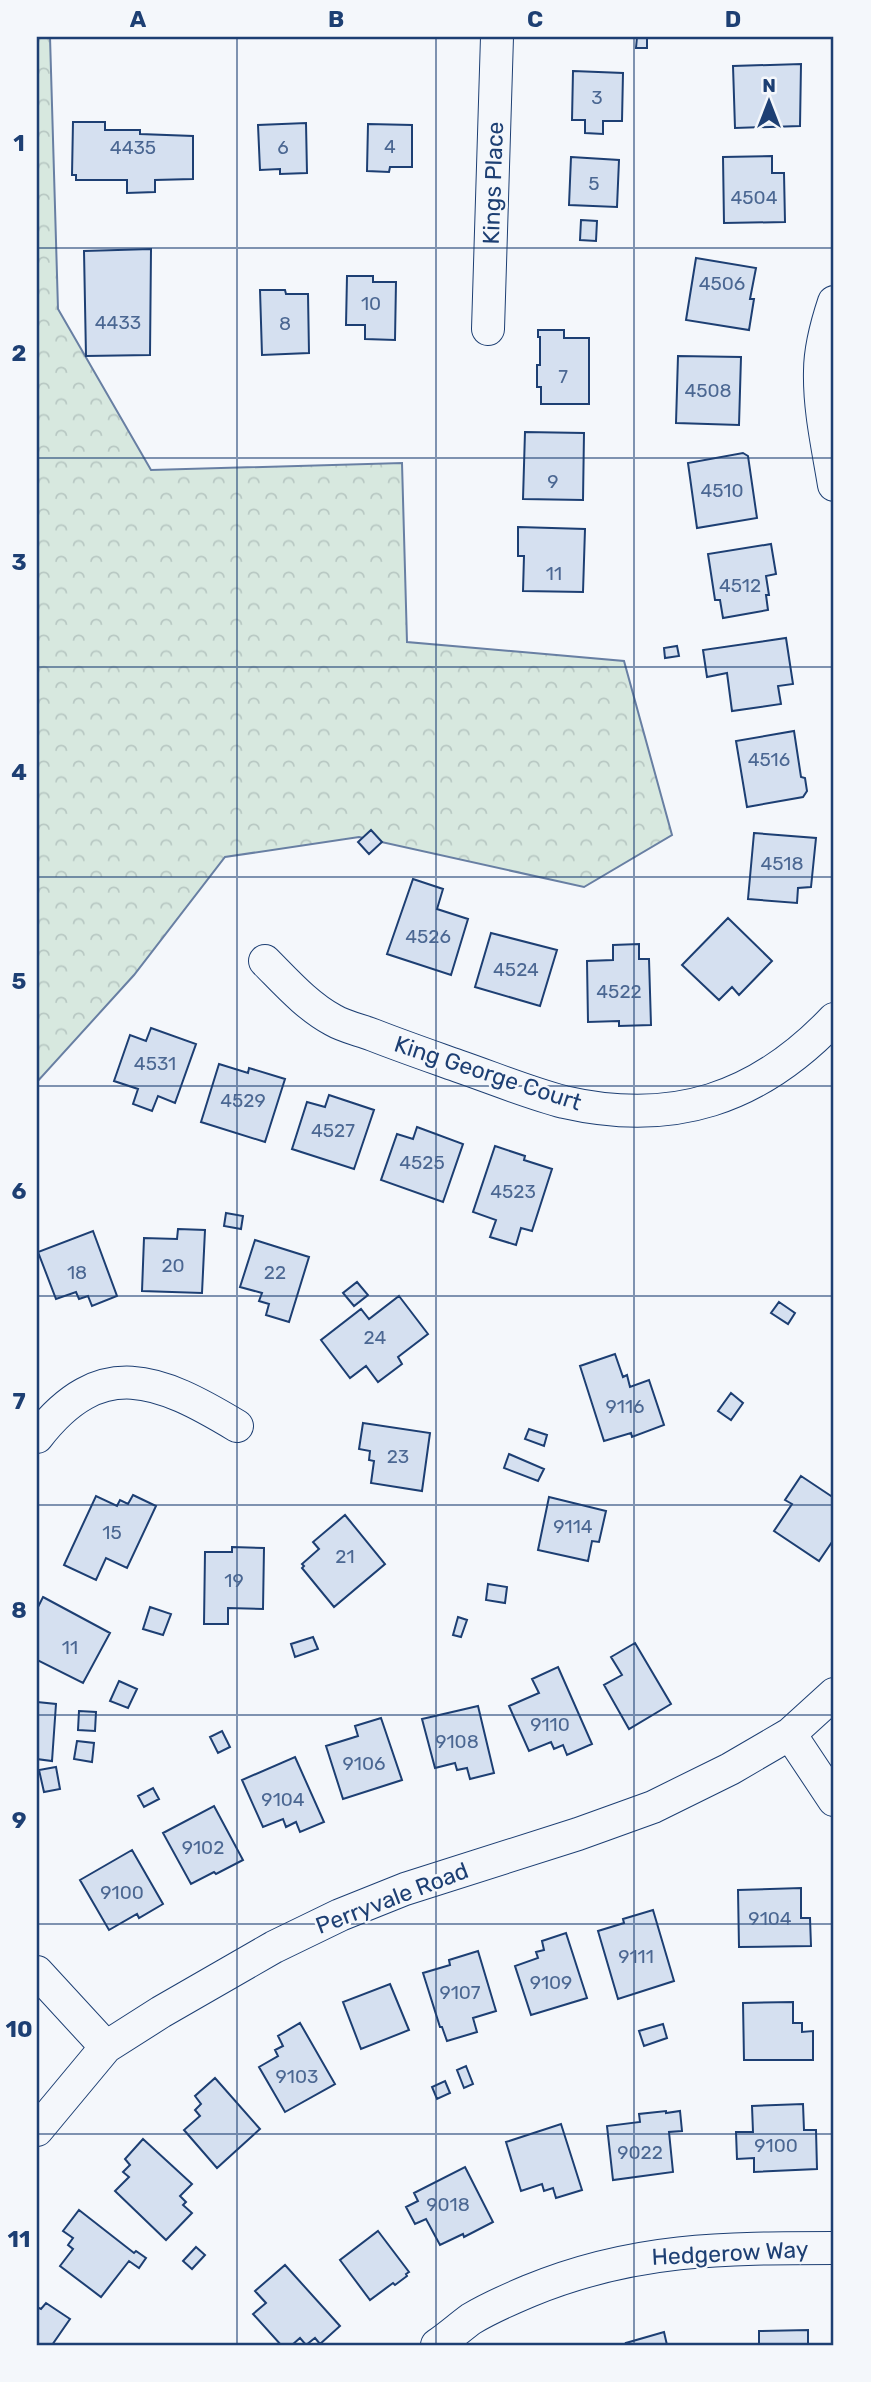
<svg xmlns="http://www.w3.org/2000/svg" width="871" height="2382" font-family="Rubik,sans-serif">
<defs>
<pattern id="forest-crowns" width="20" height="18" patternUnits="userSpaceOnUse" patternTransform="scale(1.75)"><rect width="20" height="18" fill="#d7e8df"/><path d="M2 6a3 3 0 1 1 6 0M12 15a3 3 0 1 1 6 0" fill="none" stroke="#b8c8c3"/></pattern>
</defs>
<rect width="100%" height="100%" fill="#f4f7fb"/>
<path fill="url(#forest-crowns)" stroke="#687fa3" stroke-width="2" d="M37 37H50L58 309 151 470 402 463 407 642 624 661 672 835 584 887 359 837 225 857 134 975 37 1082Z"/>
<path fill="#d5e0f0" stroke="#1d3f73" stroke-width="2" d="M637 37H647V48H636Z
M801 64 800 126 735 128 733 66Z
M573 71 623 73 622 121H603V134L585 133V120H572Z
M73 122H105V130H140V134L193 136V179L155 180V192L127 193V180H76V175H72Z
M306 123 307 173 280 174V169L260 170 258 125Z
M368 124 412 125V167H390L389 172 367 171Z
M772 156V173H784L785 222 724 223 723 157Z
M571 157 619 160 617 207 569 205Z
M581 220 597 221 596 241 580 240Z
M151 249 150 355 86 356 84 251Z
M696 258 756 268 750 299H754L749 330 686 320Z
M347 276H373V282H396L395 340 365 339V325H346Z
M260 290H285L286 294H308L309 353 262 355Z
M538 330H564V338H589V404H541V387H537V365H540V337H538Z
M678 356 741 357 739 425 676 423Z
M525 432 584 433 583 500 523 499Z
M743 453 748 456 757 518 697 528 688 463Z
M518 527 585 529 583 592 523 591 524 556H518Z
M771 544 776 574 766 576 769 595H766L768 610 723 618 720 600H715L708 554Z
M786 638 793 684 778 686 781 704 732 711 727 673 707 677 703 650Z
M677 646 679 656 665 658 664 648Z
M794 731 801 777 805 778 807 791 803 797 747 807 736 741Z
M371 830 382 842 369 854 358 842Z
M754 833 816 838 811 887 798 888 797 903 748 899Z
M413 879 443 889 437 909 468 919 451 975 387 954Z
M728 918 772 961 739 995 732 987 719 1000 682 965Z
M491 933 557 950 540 1006 475 987Z
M639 944V959H649L651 1025 619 1026V1021L588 1022 587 961 613 960V945Z
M151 1028 196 1044 175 1103 158 1096 152 1111 133 1104 138 1089 114 1081 130 1035 146 1041Z
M219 1064 248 1073 249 1068 285 1079 265 1142 201 1122Z
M329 1095 374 1110 354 1169 292 1149 307 1102 325 1107Z
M417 1127 463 1144 443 1202 381 1180 397 1134 413 1139Z
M495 1146 525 1156 524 1160 552 1169 532 1231 521 1228 516 1245 490 1237 496 1220 473 1212Z
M226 1213 243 1216 241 1229 224 1226Z
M178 1229 205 1230 202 1293 142 1291 144 1238 177 1239Z
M93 1231 117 1296 92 1306 88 1296 79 1299 76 1292 56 1299 38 1252Z
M255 1240 309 1257 289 1322 266 1315 269 1304 259 1301 262 1293 240 1287Z
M357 1282 368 1295 354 1306 343 1293Z
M399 1296 428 1334 398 1357 402 1364 378 1382 366 1366 350 1378 321 1340 361 1309 369 1319Z
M779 1302 795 1313 788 1324 771 1313Z
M615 1354 623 1377 627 1375 630 1387 649 1380 664 1425 632 1437 631 1433 604 1441 580 1366Z
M731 1393 743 1403 731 1420 718 1411Z
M363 1423 430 1433 422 1491 371 1483 374 1461 369 1460 370 1451 359 1449Z
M529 1429 547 1435 544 1446 525 1439Z
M509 1454 544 1469 538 1481 504 1468Z
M801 1476 834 1498V1539L819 1561 774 1531 792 1504 785 1500Z
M133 1495 156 1506 127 1568 106 1558 96 1580 64 1565 96 1496 117 1506 120 1500 128 1504Z
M549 1497 606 1511 599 1542 592 1541 588 1561 538 1550Z
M345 1515 385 1564 334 1607 302 1568 304 1566 302 1564 319 1549 313 1542Z
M232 1547 264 1548 263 1609 228 1608V1624H204L205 1552H232Z
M488 1584 507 1587 505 1603 486 1600Z
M43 1597 110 1633 83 1683 37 1660V1609Z
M150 1607 171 1614 163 1635 143 1629Z
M458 1617 467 1620 461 1637 453 1635Z
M313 1637 318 1649 295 1657 291 1644Z
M635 1643 671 1704 629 1729 604 1685 622 1675 611 1657Z
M558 1667 592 1744 567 1755 563 1745 554 1749 551 1742 529 1751 509 1706 539 1693 532 1679Z
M119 1681 137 1689 128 1708 110 1701Z
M37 1702 56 1704 52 1761 37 1759Z
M478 1706 494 1773 470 1779 467 1768 457 1770 455 1763 435 1768 422 1719Z
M79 1711 96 1712 95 1731 78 1730Z
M381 1718 402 1780 343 1799 326 1746 358 1736 355 1726Z
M222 1731 230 1747 218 1753 210 1737Z
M77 1741 94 1743 92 1762 74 1759Z
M295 1757 324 1822 300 1832 296 1822 286 1827 283 1819 263 1827 242 1780Z
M56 1767 60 1789 44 1792 39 1770Z
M153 1788 159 1799 144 1807 138 1796Z
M214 1806 243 1860 216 1874 214 1872 191 1884 163 1833Z
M132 1850 163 1904 139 1918 137 1914 109 1930 80 1880Z
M801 1888V1918H810L811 1946 739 1947 738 1890Z
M653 1910 674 1981 618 1999 598 1931 624 1923 623 1919Z
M566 1933 587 1998 531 2015 515 1966 538 1958 536 1952 544 1950 542 1941Z
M478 1951 496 2011 473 2018 477 2032 447 2041 442 2027H440L423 1973 450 1965 449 1960Z
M390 1984 409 2030 361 2049 343 2002Z
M793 2002V2023H802V2032L813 2031V2060H744L743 2003Z
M300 2023 335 2084 285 2112 259 2067 278 2056 275 2050 283 2046 278 2036Z
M663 2024 667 2038 644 2046 639 2031Z
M466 2066 473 2084 464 2088 457 2070Z
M215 2078 260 2129 217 2168 184 2130 200 2116 195 2110 201 2104 195 2096Z
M445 2081 450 2093 437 2099 432 2087Z
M803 2104 804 2130H816L817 2169 754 2172V2158L737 2159 736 2132H753L752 2106Z
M666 2111V2113L680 2111 682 2131 669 2132 673 2172 613 2180 607 2126 640 2122 639 2114Z
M561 2124 582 2190 556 2198 553 2188 544 2191 542 2184 521 2191 506 2142Z
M143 2139 192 2184 180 2196 186 2202 183 2205 192 2213 166 2240 115 2191 129 2177 123 2172 130 2165 125 2159Z
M465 2167 493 2222 464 2237 463 2234 440 2245 426 2219 415 2224 406 2207 418 2201 414 2193Z
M79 2210 134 2253 136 2251 146 2258 139 2268 129 2261 101 2297 60 2266 73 2249 68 2245 73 2238 63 2231Z
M378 2231 409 2272 406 2274 407 2276 395 2285 393 2283 370 2300 340 2260Z
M196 2247 205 2255 192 2269 183 2261Z
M285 2265 340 2326 320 2344 315 2338 306 2345 300 2338 292 2345H281L253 2314 266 2303 255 2291Z
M46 2303 70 2319 52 2345H37V2307L41 2309Z
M808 2330V2345H759V2331Z
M664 2332 667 2345H627L626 2343Z"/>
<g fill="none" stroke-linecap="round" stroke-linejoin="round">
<g stroke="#1d3f73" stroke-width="34">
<path id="minor" d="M834 302C827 323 820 348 820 371 819 409 828 448 834 485
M488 329 497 37
M265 961C286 982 307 1006 333 1020 345 1027 360 1030 373 1035 401 1046 430 1056 458 1066 493 1078 529 1093 564 1102 673 1127 758 1099 834 1019
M37 1437C101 1354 159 1379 237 1426
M790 1734 834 1800
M37 1972 106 2047
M37 2130 106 2047 161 2012 274 1947 340 1915 405 1889 578 1834 653 1807 730 1769 790 1734 834 1694
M437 2345C449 2337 460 2327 471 2319 489 2308 510 2299 529 2291 633 2248 724 2248 834 2248"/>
</g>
<use href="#minor" stroke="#f4f7fb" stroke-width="32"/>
</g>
<path fill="none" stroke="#1d3f73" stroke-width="2" stroke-opacity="0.55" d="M237 37V2345M436 37V2345M634 37V2345M37 248H834M37 458H834M37 667H834M37 877H834M37 1086H834M37 1296H834M37 1505H834M37 1715H834M37 1924H834M37 2134H834"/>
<g text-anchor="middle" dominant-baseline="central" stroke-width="5" stroke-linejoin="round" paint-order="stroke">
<g font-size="19" fill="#4b6792">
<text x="597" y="97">3</text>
<text x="390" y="146">4</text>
<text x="133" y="147">4435</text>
<text x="283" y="147">6</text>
<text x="594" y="183">5</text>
<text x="754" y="197">4504</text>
<text x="722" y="283">4506</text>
<text x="371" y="303">10</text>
<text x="118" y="322">4433</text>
<text x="285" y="323">8</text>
<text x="563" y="376">7</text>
<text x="708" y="390">4508</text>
<text x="553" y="481">9</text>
<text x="722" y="490">4510</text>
<text x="554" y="573">11</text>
<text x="740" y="585">4512</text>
<text x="769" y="759">4516</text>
<text x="782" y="863">4518</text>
<text x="428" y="936">4526</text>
<text x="516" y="969">4524</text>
<text x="619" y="991">4522</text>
<text x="155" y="1063">4531</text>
<text x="243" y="1100">4529</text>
<text x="333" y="1130">4527</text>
<text x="422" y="1162">4525</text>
<text x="513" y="1191">4523</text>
<text x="173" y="1265">20</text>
<text x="77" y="1272">18</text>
<text x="275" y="1272">22</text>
<text x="375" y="1337">24</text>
<text x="625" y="1406">9116</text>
<text x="398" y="1456">23</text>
<text x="573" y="1526">9114</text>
<text x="112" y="1532">15</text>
<text x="345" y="1556">21</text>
<text x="234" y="1580">19</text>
<text x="70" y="1647">11</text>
<text x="550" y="1724">9110</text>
<text x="457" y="1741">9108</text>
<text x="364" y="1763">9106</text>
<text x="283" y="1799">9104</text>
<text x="203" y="1847">9102</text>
<text x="122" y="1892">9100</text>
<text x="770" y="1918">9104</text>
<text x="636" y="1956">9111</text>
<text x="551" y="1982">9109</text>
<text x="460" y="1992">9107</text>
<text x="297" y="2076">9103</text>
<text x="776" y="2145">9100</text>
<text x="640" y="2152">9022</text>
<text x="448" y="2204">9018</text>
</g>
<g font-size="23" fill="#1d3f73" stroke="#f4f7fb">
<text transform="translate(493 183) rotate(-88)">Kings Place</text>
<text transform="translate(488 1073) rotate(18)">King George Court</text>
<text transform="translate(392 1898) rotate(-21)">Perryvale Road</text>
<text transform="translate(730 2253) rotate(-3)">Hedgerow Way</text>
</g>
</g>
<rect width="871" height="2382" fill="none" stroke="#f4f7fb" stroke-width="77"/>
<g transform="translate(769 102)" stroke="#f4f7fb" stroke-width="5" paint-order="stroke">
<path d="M0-5L12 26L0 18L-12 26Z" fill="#1d3f73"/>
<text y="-10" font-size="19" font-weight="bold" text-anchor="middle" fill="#1d3f73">N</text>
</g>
<rect x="38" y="38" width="794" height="2306" fill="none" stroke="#1d3f73" stroke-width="2.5"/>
<g font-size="23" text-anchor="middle" font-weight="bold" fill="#1d3f73">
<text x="138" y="27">A</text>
<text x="336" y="27">B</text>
<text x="535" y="27">C</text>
<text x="733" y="27">D</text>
<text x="19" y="151">1</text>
<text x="19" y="361">2</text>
<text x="19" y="570">3</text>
<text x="19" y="780">4</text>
<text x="19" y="989">5</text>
<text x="19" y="1199">6</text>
<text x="19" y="1409">7</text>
<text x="19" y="1618">8</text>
<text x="19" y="1828">9</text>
<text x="19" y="2037">10</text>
<text x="19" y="2247">11</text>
</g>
</svg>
